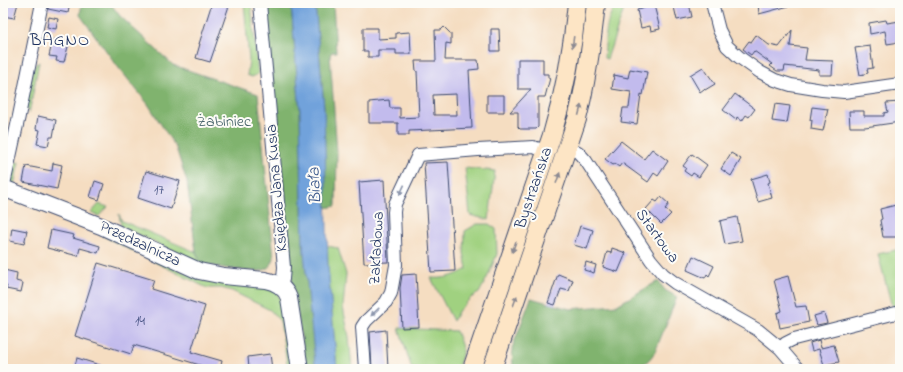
<svg xmlns="http://www.w3.org/2000/svg" width="903" height="372" font-family="'Indie Flower',sans-serif">
<rect width="100%" height="100%" fill="#fdfcf7"/>
<filter id="ink" filterUnits="userSpaceOnUse"><feTurbulence type="fractalNoise" baseFrequency=".025" numOctaves="2"/><feDisplacementMap in="SourceGraphic" scale="8" xChannelSelector="R" yChannelSelector="G"/><feConvolveMatrix kernelMatrix="1 2 1 2 8 2 1 2 1" color-interpolation-filters="sRGB"/></filter>
<filter id="wash" filterUnits="userSpaceOnUse"><feTurbulence type="fractalNoise" baseFrequency=".012" numOctaves="4" result="noise"/><feDisplacementMap in="SourceGraphic" scale="16" xChannelSelector="R" yChannelSelector="G"/><feGaussianBlur stdDeviation="0.9" result="paint"/><feColorMatrix in="noise" values="0 0 0 0 0 0 0 0 0 0 0 0 0 0 0 0 0 1.4 0 .05"/><feComposite in="paint" operator="in"/></filter>
<g filter="url(#wash)">
<rect width="100%" height="100%" fill="#f5ddc1"/>
<path fill="#a0d180" stroke="#5e806f" d="M244 3H251L258 74 252 77 247 75 249 60Z
M619 3H626L607 59 604 58C606 41 604 15 619 3Z
M583 17 588 18 576 100 521 264 517 262Z
M39 62 29 114 26 105 33 69 36 64Z
M19 162 14 185 10 182 14 163Z
M465 168 495 171 489 220 470 215Z
M99 204 108 207 99 216 91 213Z
M119 214 122 221 196 252 201 264 191 260 121 226Z
M477 224H489L496 229 497 254 487 278 479 293 472 297 459 310 453 321 431 278C445 279 455 276 467 269L464 253 465 231Z
M103 236H105L204 281 262 287C267 288 273 289 277 293 284 300 290 356 292 369H288L280 321 270 310 232 291 221 288H207Z
M327 246 338 248 346 274 343 307 349 337 352 369H337L328 267Z
M900 249V309C896 309 893 306 891 303L878 254Z
M514 269 519 271 485 369H480Z
M399 328 456 331C463 349 465 351 457 369H412Z"/>
<path fill="#80b36e" stroke="#4e7166" d="M82 3H110L120 16 173 65 258 94 274 258C272 264 270 268 264 270 253 274 214 266 201 264L196 252 187 182 176 148 148 104 118 67 80 15Z
M265 3H291L300 111 303 242 316 369H306L290 267Z
M315 3H333L336 52H332L330 55 337 152 336 206 326 208 324 108Z
M658 281 665 290 677 297 655 352C649 361 643 366 633 369H513L512 348 531 298 570 309 617 305Z"/>
<path fill="#71a2db" stroke="#46689c" d="M291 3H315L324 108 328 267 337 369H316L315 363 303 242 300 111Z"/>
<g id="blocks">
<path fill="#c2bbed" fill-rule="evenodd" d="M3 3H18L14 18 3 16Z
M49 3H70L68 13 48 9Z
M212 3H230L210 62 196 58 200 44H199Z
M681 3H689L692 17 677 20 674 7 681 5Z
M758 3H789V6L759 14Z
M654 5 660 29 651 31 650 26 641 28 637 10Z
M49 17 58 19 56 29 47 27Z
M886 20 887 23 900 21V42L887 44 885 31 870 34 869 23Z
M444 27 451 34V44L446 43 445 60H478L479 69 469 70 472 128 409 131V135H398V123H369V102L389 100 390 108H400V118L419 117 417 71H416L415 61H436L435 30H441ZM456 94 457 115H434L433 95Z
M363 28H378V39L396 38V33L410 32 411 54H396V50H378V57H368V51H363Z
M491 29H499L500 51H491Z
M792 30 790 46 807 48 805 60 833 61 832 75H819V70L785 66 784 71H777L770 66 772 64 754 51 751 55 743 49 749 41 751 42 756 35 769 45 779 47Z
M53 39 69 43 64 62 56 61 57 57 49 56Z
M870 46 873 68 867 69 868 73 860 75 855 48Z
M518 59H543V74H548V78H550L545 97H538V127L536 129H520L518 127V112H510L531 89H518Z
M703 67 715 84 705 90 704 89 700 92 690 75Z
M630 69 647 72 643 95 641 94 637 124 621 122 623 108H629L631 92 612 89 614 75 628 78Z
M735 94 755 109 749 117 746 115 742 121 737 117 736 120 723 110Z
M487 95H504V112H487Z
M900 102V122L865 127H850L849 111H864V116H884V113L888 112 886 103Z
M775 104 790 106 787 123 772 121Z
M812 107 828 109 823 131 811 129 812 120H810Z
M38 116 56 120 53 137H50L48 146 37 144 40 130 36 129Z
M621 141 644 159 652 149 668 161 658 176 654 173 648 182 622 163 619 167 615 164 613 165 605 159Z
M731 153 741 159 731 176 721 169Z
M692 154 707 165 699 177 693 173 691 176 684 171 686 168 683 166Z
M448 162 455 271 431 272 424 163Z
M53 163 62 165 57 189 23 182 26 166 52 171Z
M146 171 180 181 171 209 138 198Z
M768 174 770 182 768 183 772 198 758 202 751 179Z
M384 180 388 262 364 263 359 182Z
M95 181 104 184 99 200 90 197Z
M661 197 669 204 665 209 671 214 661 224 646 209 654 200 657 202Z
M896 205 900 220V235L896 237H883L880 220 882 219 880 209Z
M737 217 742 241 725 244 720 221Z
M580 226 593 230 587 249 574 245Z
M12 228 27 231 24 244 10 241Z
M51 230 74 235 73 238 100 246 98 253 80 248 78 256 47 248Z
M612 248 626 253 618 272 603 267 607 252 611 253Z
M693 256 714 266 709 276 707 274 705 278 687 270Z
M586 262 596 265 594 273 584 270Z
M98 263 154 280 151 289 205 306 191 352 222 361 220 369H202L203 366 134 345 131 354 75 336Z
M4 270 17 273 16 281 23 283 21 292 6 289 7 286 3 285Z
M416 274 419 327 402 328 400 288 402 275Z
M558 274 573 280 569 291 561 289 555 305 548 303Z
M788 276 796 307 806 306 809 322 780 328 777 313 782 311 774 280Z
M824 313 827 323 817 325 814 316Z
M386 330 388 369H372L370 332Z
M819 340 821 348 834 345 839 362 824 365 819 349 812 351 810 343Z
M270 354 272 369H249L248 357Z
M77 358 106 367V369H74Z"/>
</g>
</g>
<g filter="url(#ink)">
<use href="#blocks" fill-opacity="0" stroke="#3c496d" stroke-width="1"/>
<g fill="none" stroke-linecap="round" stroke-linejoin="round">
<g stroke="#3c496d" stroke-width="14">
<path id="minor" d="M260 3 284 267 283 279 281 286
M712 3 719 30 727 46 739 57 760 72 775 80 791 85 822 90 844 92 900 84
M568 147 578 152 586 161 651 260 663 274 675 283 758 330 780 348 798 369
M3 189 19 116 42 3
M780 348 786 343 794 339 900 312
M365 369 362 327 366 321 386 302 391 293 396 265 394 212 395 204 418 155 478 150 533 147 547 151"/>
</g>
<g stroke="#3c496d" stroke-width="18">
<path id="tertiary" d="M3 188 101 226 199 271 224 276 265 280C276 282 285 287 289 298L300 369"/>
</g>
<g stroke="#3c496d" stroke-width="20">
<path id="secondary" d="M472 369 552 135C565 91 573 48 577 3
M492 369 577 119C587 80 592 42 596 3"/>
</g>
<use href="#minor" stroke="#fff" stroke-width="12"/>
<use href="#tertiary" stroke="#fff" stroke-width="16"/>
<use href="#secondary" stroke="#fde5c5" stroke-width="18"/>
</g>
<defs><path id="oneway-solid" d="M-6-.8H1V-3.2L6.5 0L1 3.2V.8H-6Z"/></defs>
<g fill="#8c8a92">
<use href="#oneway-solid" transform="translate(573 42) rotate(98)"/>
<use href="#oneway-solid" transform="translate(580 110) rotate(-75)"/>
<use href="#oneway-solid" transform="translate(558 178) rotate(-71)"/>
<use href="#oneway-solid" transform="translate(514 247) rotate(109)"/>
<use href="#oneway-solid" transform="translate(515 301) rotate(-70)"/>
</g>
<g fill="#8d97ae">
<use href="#oneway-solid" transform="translate(402 190) rotate(115)"/>
<use href="#oneway-solid" transform="translate(375 312) rotate(136)"/>
</g>
</g>
<g text-anchor="middle" dominant-baseline="central" stroke-width="4" stroke-linejoin="round" paint-order="stroke">
<g font-size="14" fill="#455282">
<text x="159" y="190">17</text>
<text x="140" y="321">14</text>
</g>
<g font-size="16" fill="#436068" stroke="#fdfcf7">
<text x="224" y="122">Żabiniec</text>
</g>
<g font-size="16" fill="#1b2f5e" stroke="#fdfcf7">
<text transform="translate(277 188) rotate(-95)">Księdza Jana Kusia</text>
<text transform="translate(534 188) rotate(-71)">Bystrzańska</text>
<text transform="translate(657 236) rotate(54)">Startowa</text>
<text transform="translate(140 244) rotate(25)">Przędzalnicza</text>
<text transform="translate(377 248) rotate(-87)">Zakładowa</text>
</g>
<g font-size="17" letter-spacing="1" fill="#1b2f5e" stroke="#fdfcf7">
<text x="60" y="40">BAGNO</text>
</g>
<g font-size="17" font-style="italic" fill="#39578a" stroke="#fdfcf7">
<text transform="translate(315 186) rotate(-93)">Biała</text>
</g>
</g>
<rect width="903" height="372" fill="none" stroke="#fdfcf7" stroke-width="16"/>
</svg>
